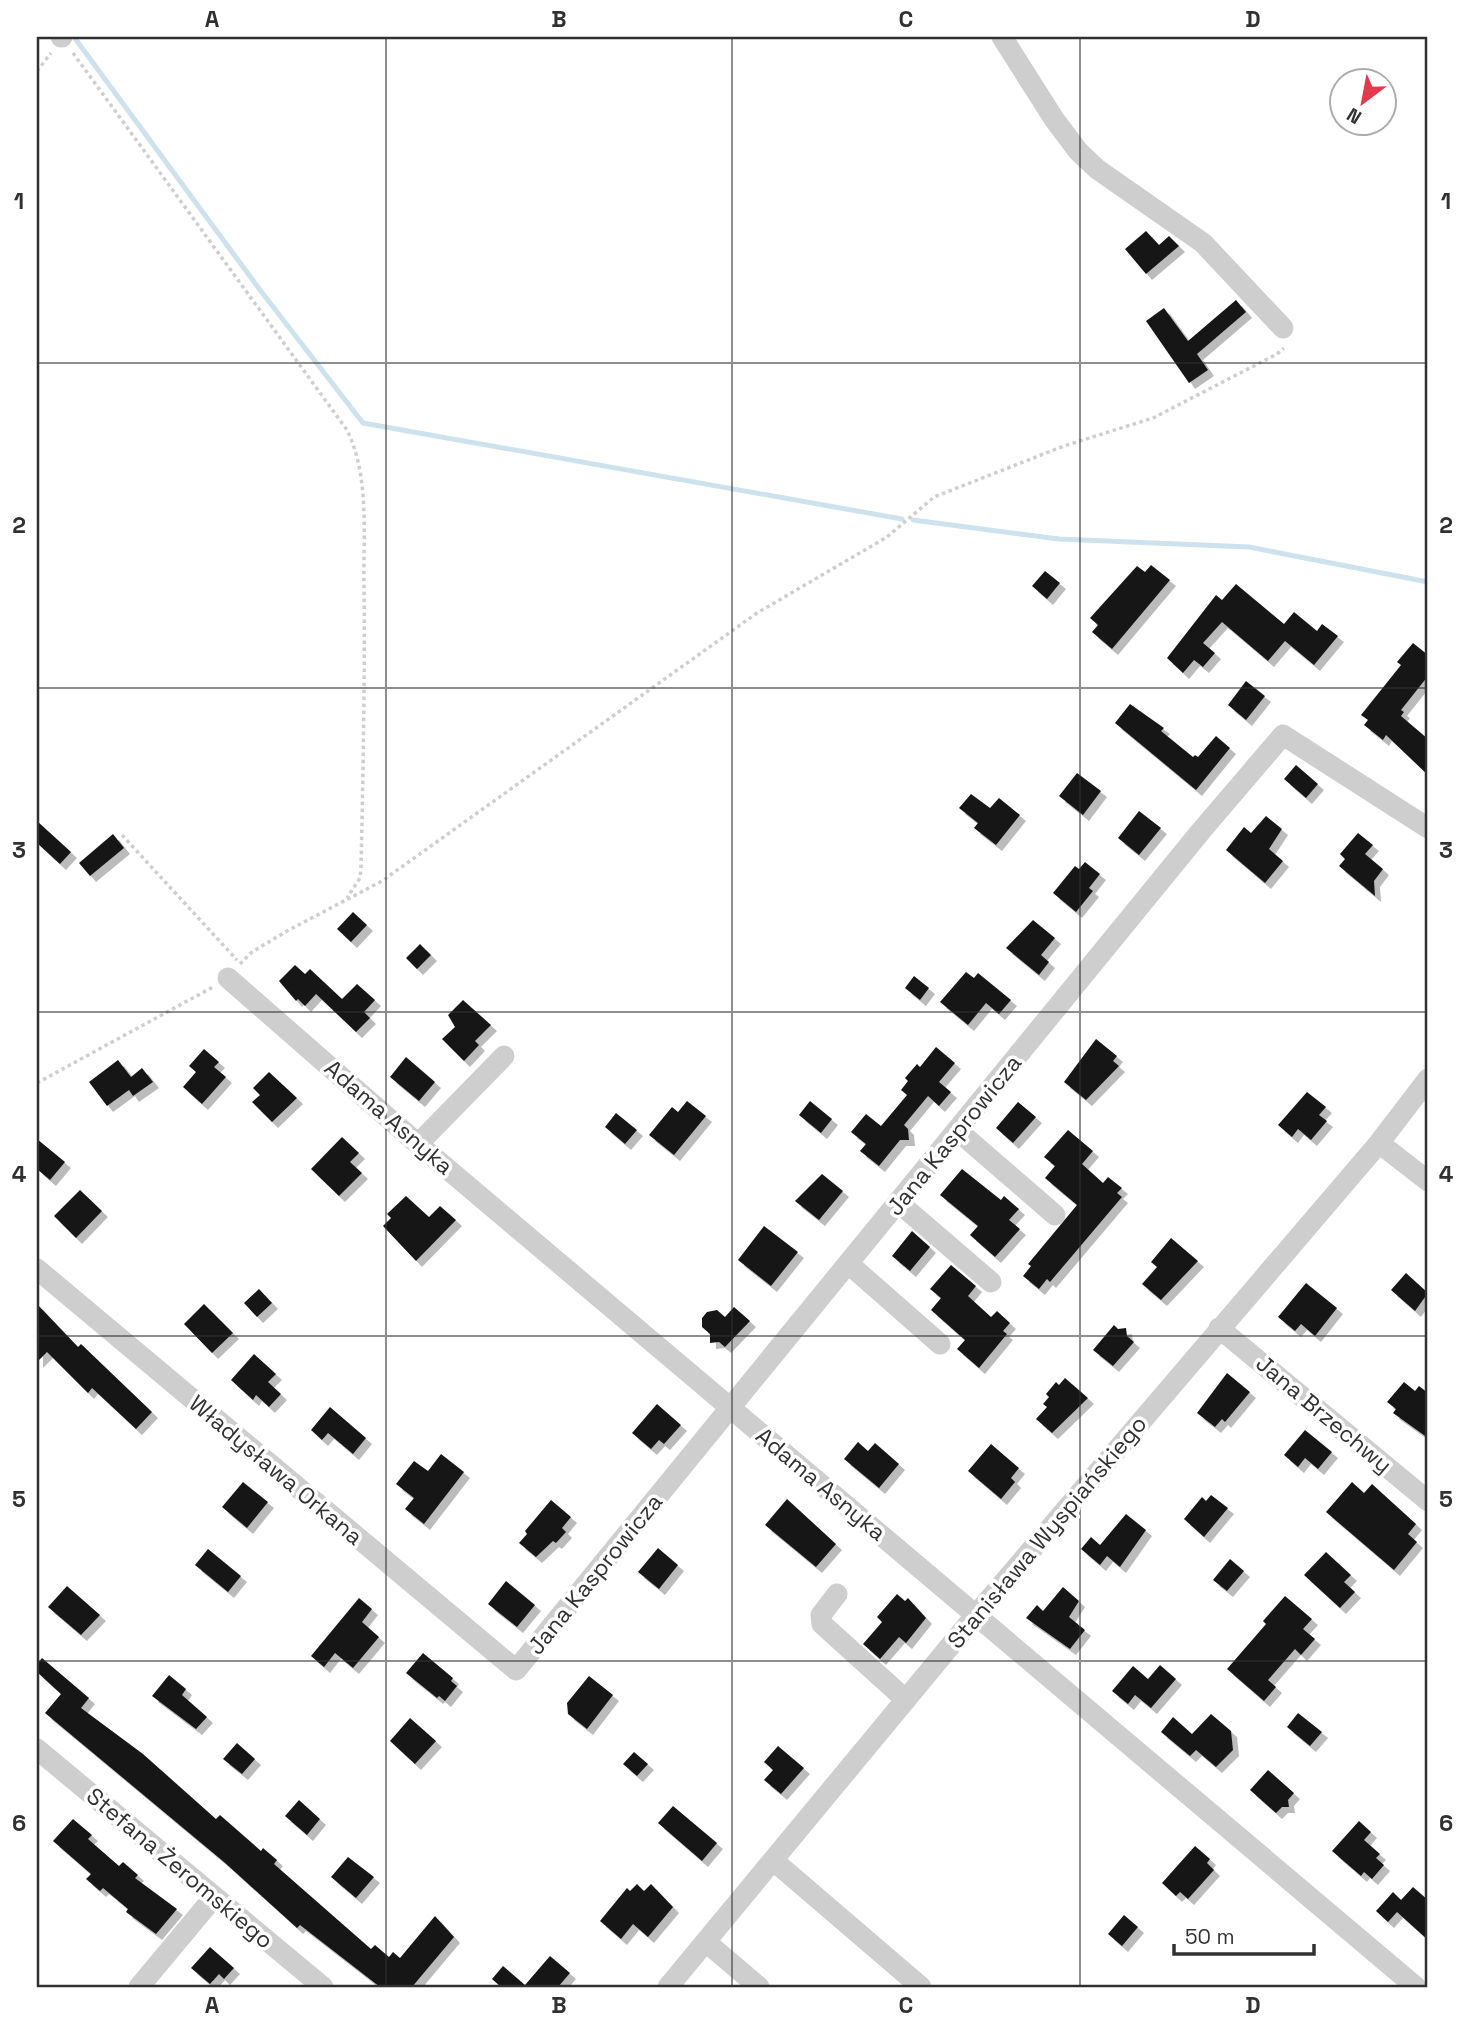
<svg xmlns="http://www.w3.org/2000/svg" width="1465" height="2024" font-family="'Space Grotesk',sans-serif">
<defs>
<filter id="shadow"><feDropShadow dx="6" dy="6" stdDeviation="0" flood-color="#0004"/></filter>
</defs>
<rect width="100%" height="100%" fill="#fff"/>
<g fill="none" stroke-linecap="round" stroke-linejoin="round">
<path stroke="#cde2ed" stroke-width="5" d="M74 37 260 290 363 423 902 519
M913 520 1059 539 1249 547 1428 582"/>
</g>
<path fill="#181818" filter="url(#shadow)" d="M1146 231 1159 245 1169 236 1179 246 1146 274 1125 249Z
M1236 300 1246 312 1197 354 1208 370 1189 383 1146 321 1164 308 1188 341Z
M1151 565 1170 580 1112 649 1092 632 1098 625 1090 618 1137 566 1145 572Z
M1045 571 1060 583 1047 599 1032 586Z
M1236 584 1284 624 1294 612 1317 631 1322 624 1338 636 1314 665 1285 641 1268 661 1222 622 1203 643 1215 653 1203 667 1194 660 1183 673 1167 658 1216 595 1222 600Z
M1413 643 1428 655V676L1401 710 1404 712 1401 716 1428 739V775L1386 735 1383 740 1364 725 1368 720 1361 715 1401 665 1397 662Z
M1246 681 1265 696 1246 720 1228 705Z
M1130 704 1164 728 1161 731 1193 757 1195 755 1198 757 1216 736 1230 748 1196 790 1115 723Z
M1296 765 1318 784 1306 798 1284 779Z
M1077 773 1101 791 1083 815 1059 796Z
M971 794 990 808 999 798 1020 815 996 845 974 828 978 823 959 808Z
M1139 811 1161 828 1139 855 1118 838Z
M1266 816 1282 829 1269 849 1283 861 1265 883 1226 850 1244 827 1251 833Z
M37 821 71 852 60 864 37 843Z
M1358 833 1373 845 1365 854 1383 869 1374 881 1375 896 1339 866 1345 859 1340 854Z
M113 834 124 848 90 876 79 863Z
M1085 862 1100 874 1089 888 1093 891 1076 912 1053 893 1075 866 1079 869Z
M353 912 367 925 351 942 337 929Z
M1033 920 1055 938 1041 955 1049 962 1039 975 1006 948Z
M420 944 431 955 417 969 406 958Z
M295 965 305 974 310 969 342 999 357 984 375 1000 364 1012 370 1018 356 1032 316 994 305 1006 298 999 296 1001 279 981Z
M966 972 974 978 978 973 1011 1000 999 1014 986 1003 968 1025 940 1002Z
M914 976 929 988 920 1000 905 988Z
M463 1000 491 1025 475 1041 479 1045 464 1061 442 1039 455 1027 448 1015Z
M1096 1039 1117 1056 1113 1061 1119 1066 1086 1100 1064 1082Z
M936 1047 955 1063 939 1082 951 1092 939 1106 928 1096 904 1125 908 1129 909 1140H900L879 1166 860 1151 866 1144 851 1132 866 1114 881 1126 907 1095 901 1090 908 1081 905 1078 917 1064 920 1067Z
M204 1049 219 1062 214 1067 226 1077 202 1104 183 1087 196 1072 189 1066Z
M406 1057 435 1082 419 1101 390 1077Z
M118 1060 131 1077 142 1068 153 1082 133 1096 129 1090 107 1106 89 1082Z
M269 1072 297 1098 272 1122 252 1102 260 1095 253 1088Z
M1307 1092 1326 1107 1319 1115 1327 1121 1311 1140 1298 1129 1292 1137 1278 1125Z
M687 1101 706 1116 674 1155 649 1135 672 1107 678 1112Z
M810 1101 832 1119 821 1133 799 1115Z
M1018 1102 1036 1117 1013 1143 996 1128Z
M616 1113 637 1130 625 1144 605 1127Z
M1068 1130 1093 1151 1082 1164 1103 1183 1108 1177 1122 1188 1117 1193 1122 1197 1050 1282 1047 1279 1039 1289 1023 1276 1031 1266 1028 1264 1077 1205 1045 1178 1055 1166 1044 1157Z
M342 1137 359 1153 350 1162 362 1173 339 1196 311 1169Z
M37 1139 65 1162 50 1180 37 1169Z
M962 1169 1001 1200 1004 1196 1019 1209 1009 1220 1020 1229 995 1257 970 1235 978 1226 940 1195Z
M822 1174 843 1191 819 1220 795 1201Z
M80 1190 102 1211 76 1238 54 1216Z
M406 1196 429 1217 440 1206 456 1220 416 1261 383 1226 391 1218 387 1214Z
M764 1226 798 1252 771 1286 738 1260Z
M912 1231 930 1247 910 1271 892 1256Z
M1171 1238 1198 1261 1161 1300 1142 1284 1157 1267 1151 1262Z
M951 1265 976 1286 968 1296 991 1317 997 1311 1010 1323 1003 1331 1007 1334 979 1368 957 1349 965 1340 931 1310 941 1298 930 1289Z
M1406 1273 1428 1293 1415 1311 1391 1290Z
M1306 1283 1337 1308 1315 1336 1301 1324 1295 1331 1278 1317Z
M259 1289 272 1303 257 1317 244 1303Z
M37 1304 78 1347 81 1344 152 1412 136 1429 92 1388 88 1393 47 1352 37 1362Z
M204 1304 233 1333 212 1353 184 1324Z
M734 1307 750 1321 725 1347 719 1342 710 1343V1334L702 1327V1318L707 1312 717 1310 725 1317Z
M1114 1325 1118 1329 1126 1328 1127 1336 1134 1342 1113 1366 1093 1350Z
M254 1354 276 1374 268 1382 281 1394 269 1407 256 1395 253 1400 231 1380Z
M1227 1373 1250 1392 1225 1422 1222 1419 1215 1427 1197 1413Z
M1065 1378 1088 1398 1052 1433 1036 1419 1047 1407 1043 1404 1049 1397 1046 1394 1056 1382 1059 1385Z
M1404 1382 1415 1391 1419 1386 1428 1393V1438L1393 1413 1396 1409 1387 1402Z
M657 1404 681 1425 664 1444 659 1440 651 1449 632 1433Z
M330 1407 366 1438 353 1454 328 1433 322 1440 311 1430Z
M1305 1430 1332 1452 1318 1469 1305 1458 1298 1467 1284 1455Z
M858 1442 868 1451 875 1443 899 1464 879 1488 844 1459Z
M991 1444 1019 1468 1011 1478 1015 1482 1001 1499 968 1471Z
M441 1454 464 1472 424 1524 405 1509 414 1498 396 1484 414 1461 428 1471Z
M243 1482 268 1502 247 1528 222 1507Z
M1352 1482 1364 1493 1372 1484 1416 1524 1408 1534 1417 1542 1394 1570 1326 1512Z
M1211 1495 1228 1508 1204 1537 1184 1519 1202 1497 1206 1501Z
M787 1499 836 1544 816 1567 765 1525Z
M551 1500 571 1517 562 1528 566 1532 556 1543 553 1541 536 1557 519 1543 527 1534 525 1531Z
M1126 1514 1146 1530 1120 1567 1107 1556 1100 1565 1081 1549 1091 1537 1100 1545Z
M658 1548 678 1565 659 1589 638 1572Z
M208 1549 241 1576 228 1592 195 1565Z
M1326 1552 1351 1575 1344 1582 1355 1592 1340 1608 1304 1575Z
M1230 1559 1244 1571 1227 1591 1213 1580Z
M506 1581 535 1605 517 1627 488 1604Z
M67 1586 100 1615 81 1635 48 1607Z
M1063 1587 1079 1601 1069 1617 1085 1630 1070 1649 1026 1618 1037 1605 1043 1611Z
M897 1594 905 1601 908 1598 926 1618 906 1643 899 1637 880 1659 863 1644 882 1622 877 1617Z
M1285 1596 1312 1619 1303 1629 1315 1639 1301 1655 1295 1649 1268 1680 1276 1687 1264 1701 1227 1669 1266 1624 1263 1621Z
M359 1598 372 1609 362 1622 379 1637 353 1668 335 1653 324 1667 311 1656Z
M423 1653 453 1678 451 1681 457 1686 445 1701 439 1696 437 1698 406 1673Z
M42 1658 89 1698 81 1708 143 1754 216 1819 220 1815 261 1851 263 1848 277 1860 274 1864 371 1949 375 1945 389 1957 393 1952 400 1958 435 1916 454 1937 412 1987H380L300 1925 297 1928 224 1862 45 1713 61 1694 37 1672V1664Z
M1160 1665 1176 1679 1151 1708 1135 1695 1128 1704 1112 1691 1133 1666 1148 1679Z
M169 1675 186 1689 182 1695 207 1717 196 1729 152 1696Z
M589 1676 613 1695 587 1729 568 1714 567 1703Z
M1298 1713 1322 1732 1310 1746 1287 1727Z
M1211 1714 1231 1731 1233 1750 1216 1767 1196 1750 1190 1756 1161 1732 1173 1717 1192 1734Z
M410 1718 436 1741 415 1764 390 1741Z
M237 1743 255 1759 242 1774 223 1759Z
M778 1746 804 1768 781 1794 764 1780 773 1770 764 1762Z
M634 1752 648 1764 637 1776 623 1764Z
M1268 1770 1294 1793 1288 1800 1289 1807H1282L1276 1813 1250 1790Z
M299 1800 320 1819 307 1835 285 1816Z
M673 1806 717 1843 702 1861 658 1823Z
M73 1819 92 1835 88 1839 119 1866 123 1862 138 1875 135 1878 177 1909 156 1934 126 1912 128 1909 103 1888 100 1891 86 1879 91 1874 53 1841Z
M1359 1821 1371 1832 1364 1840 1380 1854 1376 1858 1384 1865 1372 1879 1364 1872 1361 1876 1332 1851Z
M1195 1846 1210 1859 1207 1863 1214 1870 1188 1899 1180 1892 1176 1896 1162 1883Z
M348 1857 374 1877 356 1898 331 1877Z
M637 1884 644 1891 651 1884 673 1907 648 1937 633 1924 621 1939 600 1921 627 1888 630 1891Z
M1413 1887 1428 1900V1940L1397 1912 1388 1922 1376 1911 1393 1892 1401 1900Z
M1124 1915 1138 1927 1122 1946 1108 1934Z
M210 1947 234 1968 224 1979 219 1974 210 1984 191 1968Z
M550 1956 570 1973 558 1987H501L492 1979 503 1966 525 1985Z"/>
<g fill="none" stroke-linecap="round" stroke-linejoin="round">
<path stroke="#cecece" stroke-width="3.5" stroke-dasharray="3.5 3.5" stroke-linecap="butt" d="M73 53 347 430C370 477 363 535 364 587 365 681 363 775 361 869L360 878 347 898
M37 71 51 53
M122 835 237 960
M240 964 252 952 287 931 382 881 757 613 887 537 934 497 1064 446 1153 418 1277 354 1284 348
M37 1083 213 987"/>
<path stroke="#cecece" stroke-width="21" d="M61 37H62
M1002 37 1054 119 1078 151 1097 169 1203 243 1283 328
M228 978 418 1144 1416 1987
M958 1131 1055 1215
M1379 1143 1428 1181
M418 1144 504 1056
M899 1203 991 1282
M849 1264 940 1344
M37 1269 516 1670 1201 831 1283 735 1428 828
M1219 1328 1428 1501
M837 1594 821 1615 822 1624 906 1700
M37 1749 323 1987
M774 1861 921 1987
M706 1942 759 1987
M139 1987 214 1897
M668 1987 975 1616 1379 1143 1428 1079"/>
</g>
<path fill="none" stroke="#313131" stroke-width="2" stroke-opacity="0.55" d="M386 37V1987M732 37V1987M1080 37V1987M37 363H1428M37 688H1428M37 1012H1428M37 1336H1428M37 1661H1428"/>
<g text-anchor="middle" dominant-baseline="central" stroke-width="7" stroke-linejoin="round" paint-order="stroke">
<g font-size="23" fill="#313131" stroke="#fff">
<text transform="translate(389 1117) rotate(41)">Adama Asnyka</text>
<text transform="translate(954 1135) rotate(-51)">Jana Kasprowicza</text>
<text transform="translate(1324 1414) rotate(40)">Jana Brzechwy</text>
<text transform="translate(276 1470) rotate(40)">Władysława Orkana</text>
<text transform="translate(821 1484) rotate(40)">Adama Asnyka</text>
<text transform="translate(1047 1532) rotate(-50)">Stanisława Wyspiańskiego</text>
<text transform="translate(595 1574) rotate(-51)">Jana Kasprowicza</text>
<text transform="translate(180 1868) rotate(40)">Stefana Żeromskiego</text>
</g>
</g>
<rect width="1465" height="2024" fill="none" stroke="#ffffff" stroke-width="77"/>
<g transform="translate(1363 102) rotate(212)"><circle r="33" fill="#ffffff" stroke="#adadad" stroke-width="2"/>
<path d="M0-5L12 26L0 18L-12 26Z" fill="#e3384d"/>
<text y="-10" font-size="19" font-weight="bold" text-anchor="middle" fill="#313131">N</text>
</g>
<path d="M1174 1944v10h140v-10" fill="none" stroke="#313131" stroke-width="3.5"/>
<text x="1185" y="1944" font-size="21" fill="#313131" stroke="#ffffff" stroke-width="5" paint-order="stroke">50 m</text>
<rect x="38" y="38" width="1388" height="1948" fill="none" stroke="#313131" stroke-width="2.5"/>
<g font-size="23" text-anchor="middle" font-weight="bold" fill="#313131">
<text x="212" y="27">A</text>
<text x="559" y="27">B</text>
<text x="906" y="27">C</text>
<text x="1253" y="27">D</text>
<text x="19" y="209">1</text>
<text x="1446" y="209">1</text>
<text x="19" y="533">2</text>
<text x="1446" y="533">2</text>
<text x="19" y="858">3</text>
<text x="1446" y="858">3</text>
<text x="19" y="1182">4</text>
<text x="1446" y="1182">4</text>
<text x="19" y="1507">5</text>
<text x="1446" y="1507">5</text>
<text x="19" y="1831">6</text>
<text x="1446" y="1831">6</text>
<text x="212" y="2013">A</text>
<text x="559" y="2013">B</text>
<text x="906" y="2013">C</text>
<text x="1253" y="2013">D</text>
</g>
</svg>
